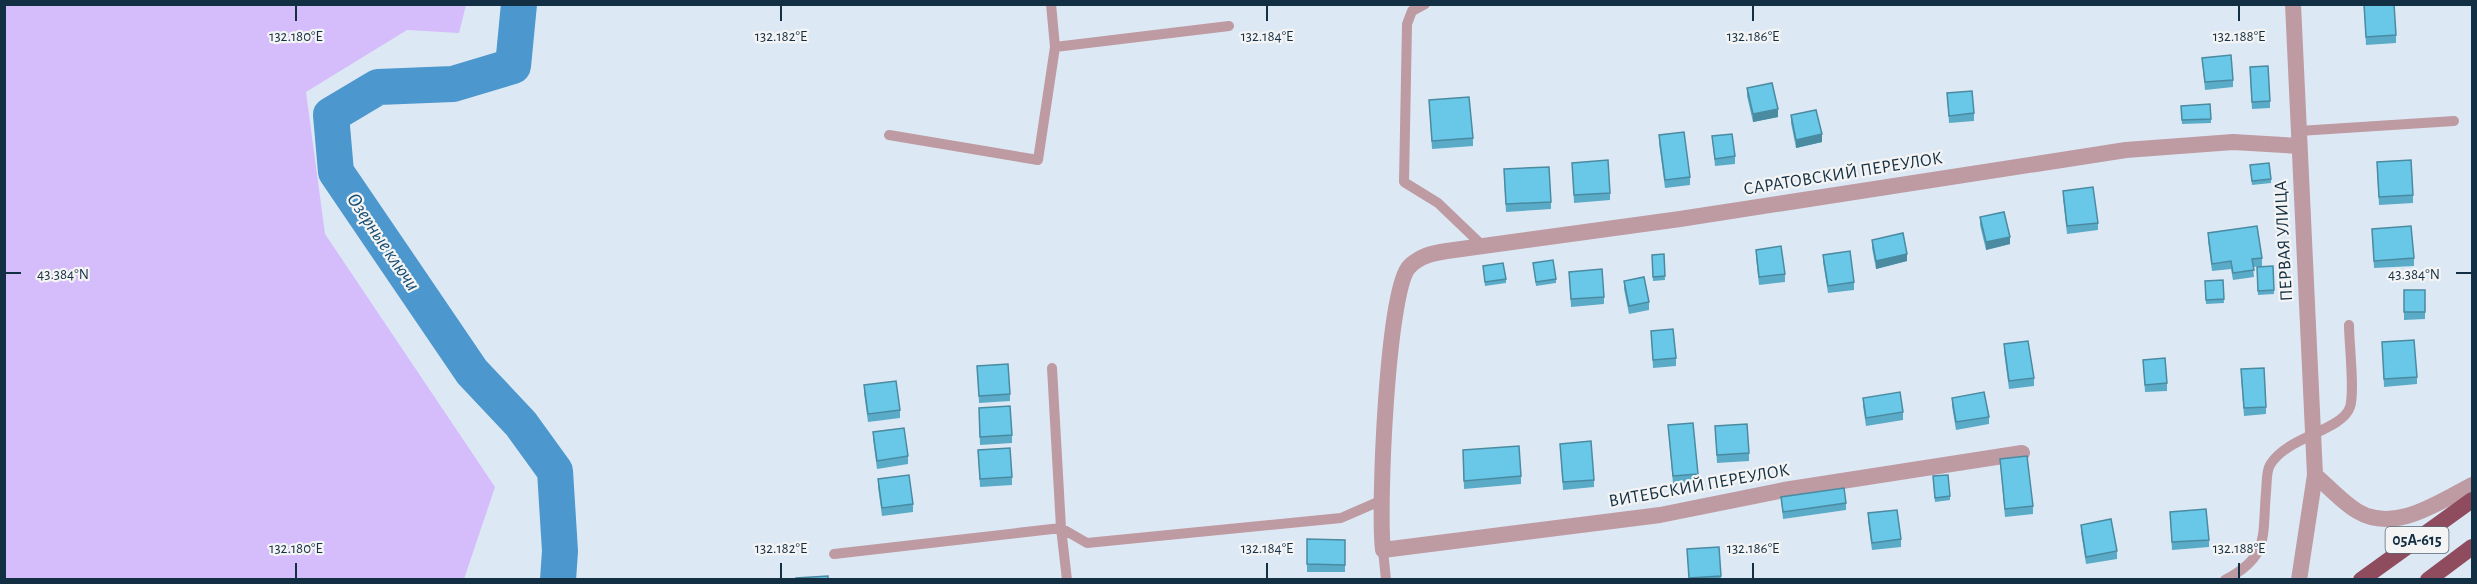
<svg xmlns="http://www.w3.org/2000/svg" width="2477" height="584" font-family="'Alegreya Sans',sans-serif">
<rect width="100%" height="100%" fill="#dce9f4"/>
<path fill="#d5bcfb" d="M4 5H466L459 33 407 30 306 92 325 234 495 487 464 579H5Z"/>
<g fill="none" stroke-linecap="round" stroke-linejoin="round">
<path stroke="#4c97ce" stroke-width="36" d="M519 4 513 66 453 84 378 87 331 115 336 172 472 372 521 424 555 471 560 551 558 580"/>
<path stroke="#be9aa2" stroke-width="10" d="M1051 4 1055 47
M1425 4 1412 11 1407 24 1404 182 1438 203 1484 247
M2299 131 2454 121
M889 135 1038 160 1055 47 1229 26
M1052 368 1061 528 1067 580
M1383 550 1386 580
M834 554 1061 528 1087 543 1341 518 1380 501
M2225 580C2270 556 2262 538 2266 492 2267 483 2266 472 2270 465 2287 436 2342 431 2350 407 2355 392 2349 343 2349 325"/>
<path stroke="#be9aa2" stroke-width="16" d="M2293 4 2315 475 2299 580
M2022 453 1784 490 1660 515 1383 550C1378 510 1387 291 1409 267 1419 256 1433 253 1447 251L1680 219 2126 150 2233 142 2299 146
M2315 475C2328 486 2342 502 2357 511 2394 534 2439 502 2472 485"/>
<path stroke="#8f4c5f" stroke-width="16" d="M2361 580 2472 500
M2428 580 2472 547"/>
</g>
<path fill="#5aabc7" d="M2364 4 2396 35V43L2366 45Z
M2202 58 2233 80V87L2205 90Z
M2250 75 2270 101V108L2252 109Z
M1747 88 1778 117 1753 122 1747 96Z
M1947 93 1974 113V121L1949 123Z
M1429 100 1473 138V146L1432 149Z
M2210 104 2211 123 2182 124 2181 106Z
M1791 115 1822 142 1796 148 1791 123Z
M1659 135 1690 177V185L1665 188 1659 143Z
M1712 136 1735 156V164L1715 166Z
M1572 163 1610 193V200L1574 203Z
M2250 168 2271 179V183L2252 185Z
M2377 170 2413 195V203L2379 205Z
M1504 177 1551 202V209L1506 212Z
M2063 191 2098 223V230L2067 234 2063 198Z
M1980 217 2010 244 1986 250 1980 225Z
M2372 229 2414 258V266L2374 268Z
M2208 233 2262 258V266L2253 267 2254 277 2233 280 2231 269 2212 271 2208 241Z
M1872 240 1907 261 1876 269 1872 248Z
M1756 250 1785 274V282L1759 285 1756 257Z
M1664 254 1665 280 1653 281 1652 255Z
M1823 255 1854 282V290L1828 293 1823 262Z
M1533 263 1556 279V283L1536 286Z
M1483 266 1506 279V283L1485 286Z
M2273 266 2274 294 2258 295 2257 267Z
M1569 272 1604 297V304L1571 307Z
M2223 280 2224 303 2206 304 2205 281Z
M1624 281 1649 302V310L1629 314 1624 289Z
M2404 290H2425V319L2404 320Z
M1651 331 1676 358V366L1653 368Z
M2382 342 2417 377V384L2384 387Z
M2004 344 2034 378V386L2009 389 2004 352Z
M2143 360 2167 383V391L2145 392Z
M977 366 1010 394V401L979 403Z
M2241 376 2266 407V414L2244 416Z
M864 385 900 410V418L868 422 864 393Z
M1863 398 1903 412V420L1866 426 1863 406Z
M1952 398 1989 417V424L1956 430 1952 406Z
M979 408 1012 435V443L980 445Z
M1668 425 1698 474V482L1673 484Z
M1715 426 1749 453V461L1717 463Z
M873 432 908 456V464L877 469 873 439Z
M1560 444 1594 480V487L1563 490Z
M978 450 1012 477V485L980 487Z
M1463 450 1521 476V484L1464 489Z
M2000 459 2033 506V514L2005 517Z
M878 479 913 504V512L882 516 878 487Z
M1933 480 1950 496V500L1935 502Z
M1781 497 1846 503V510L1783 519Z
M2170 512 2209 540V547L2172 550Z
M1868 513 1901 539V547L1872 550 1868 521Z
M2081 525 2117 551V559L2086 564 2081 532Z
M1307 539 1345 540V572H1307Z
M1719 547 1721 579H1689L1687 549Z"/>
<path fill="#4a8ba2" d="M1778 109V117L1753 122V114Z
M1822 134V142L1796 148V140Z
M2010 237V244L1986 250V242Z
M1907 254V261L1876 269V261Z"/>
<path fill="#69c7e7" stroke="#4a8ba2" stroke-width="1.5" d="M2364 4H2394L2396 35 2366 37Z
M2231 55 2233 80 2205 82 2202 58Z
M2268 66 2270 101 2252 102 2250 67Z
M1772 83 1778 109 1753 114 1747 88Z
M1972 91 1974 113 1949 116 1947 93Z
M1469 97 1473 138 1432 141 1429 100Z
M2210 104 2211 119 2182 120 2181 106Z
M1816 110 1822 134 1796 140 1791 115Z
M1684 132 1690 177 1665 180 1659 135Z
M1732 134 1735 156 1715 159 1712 136Z
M1608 160 1610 193 1574 195 1572 163Z
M2411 160 2413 195 2379 197 2377 162Z
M2269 163 2271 179 2252 181 2250 165Z
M1549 167 1551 202 1506 204 1504 169Z
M2093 187 2098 223 2067 226 2063 191Z
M2004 212 2010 237 1986 242 1980 217Z
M2257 226 2262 258 2252 259 2254 270 2233 273 2231 261 2212 264 2208 233Z
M2411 226 2414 258 2374 261 2372 229Z
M1903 233 1907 254 1876 261 1872 240Z
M1781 246 1785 274 1759 277 1756 250Z
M1850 251 1854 282 1828 286 1823 255Z
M1664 254 1665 276 1653 277 1652 255Z
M1553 260 1556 279 1536 282 1533 263Z
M1503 263 1506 279 1485 282 1483 266Z
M2273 266 2274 290 2258 291 2257 267Z
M1602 269 1604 297 1571 299 1569 272Z
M1644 277 1649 302 1629 306 1624 281Z
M2223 280 2224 299 2206 300 2205 281Z
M2404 290H2425V312H2404Z
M1673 329 1676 358 1653 360 1651 331Z
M2414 340 2417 377 2384 379 2382 342Z
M2028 341 2034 378 2009 381 2004 344Z
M2165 358 2167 383 2145 385 2143 360Z
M1008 364 1010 394 979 396 977 366Z
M2264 368 2266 407 2244 408 2241 369Z
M896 381 900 410 868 414 864 385Z
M1900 392 1903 412 1866 418 1863 398Z
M1984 392 1989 417 1956 422 1952 398Z
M1010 406 1012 435 980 437 979 408Z
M1693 423 1698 474 1673 476 1668 425Z
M1747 424 1749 453 1717 455 1715 426Z
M904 428 908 456 877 461 873 432Z
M1591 441 1594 480 1563 482 1560 444Z
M1519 446 1521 476 1464 481 1463 450Z
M1010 448 1012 477 980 479 978 450Z
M2027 456 2033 506 2005 509 2000 459Z
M909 475 913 504 882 508 878 479Z
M1948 475 1950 496 1935 498 1933 476Z
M1844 488 1846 503 1783 512 1781 497Z
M2206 509 2209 540 2172 542 2170 512Z
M1897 510 1901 539 1872 543 1868 513Z
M2111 519 2117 551 2086 557 2081 525Z
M1307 539 1345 540V565L1307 564Z
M1719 547 1721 576 1689 578 1687 549Z
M828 576V579H796V578Z"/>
<path fill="none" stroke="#132f43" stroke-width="2" d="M296 6V21M781 6V21M1267 6V21M1753 6V21M2239 6V21M6 273H21M2456 273H2471M296 563V578M781 563V578M1267 563V578M1753 563V578M2239 563V578"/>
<g text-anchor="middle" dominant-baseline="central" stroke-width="4.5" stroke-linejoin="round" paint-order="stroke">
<rect fill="#f4f4f4" stroke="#566a78" stroke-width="1.5" x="2385.5" y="527" width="63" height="26" rx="4.5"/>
<g font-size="16" font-weight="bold" fill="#132f43">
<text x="2417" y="540">05А-615</text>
</g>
<g font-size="18" fill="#132f43" stroke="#f4f4f4">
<text transform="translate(1843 174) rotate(-9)">САРАТОВСКИЙ ПЕРЕУЛОК</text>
<text transform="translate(2284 241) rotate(-93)">ПЕРВАЯ УЛИЦА</text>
<text transform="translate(1699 486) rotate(-10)">ВИТЕБСКИЙ ПЕРЕУЛОК</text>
</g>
<g font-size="20" font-style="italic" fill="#144c72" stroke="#f4f4f4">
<text transform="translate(383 242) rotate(56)">Озерные ключи</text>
</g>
</g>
<g font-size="15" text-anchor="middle" fill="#132f43" stroke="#f4f4f4" stroke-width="4.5" stroke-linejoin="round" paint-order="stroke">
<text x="296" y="41">132.180°E</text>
<text x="781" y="41">132.182°E</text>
<text x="1267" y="41">132.184°E</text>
<text x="1753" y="41">132.186°E</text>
<text x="2239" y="41">132.188°E</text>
<text x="63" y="279">43.384°N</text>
<text x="2414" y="279">43.384°N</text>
<text x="296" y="553">132.180°E</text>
<text x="781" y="553">132.182°E</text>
<text x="1267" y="553">132.184°E</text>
<text x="1753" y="553">132.186°E</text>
<text x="2239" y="553">132.188°E</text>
</g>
<rect width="2477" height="584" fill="none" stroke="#132f43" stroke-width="12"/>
</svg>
